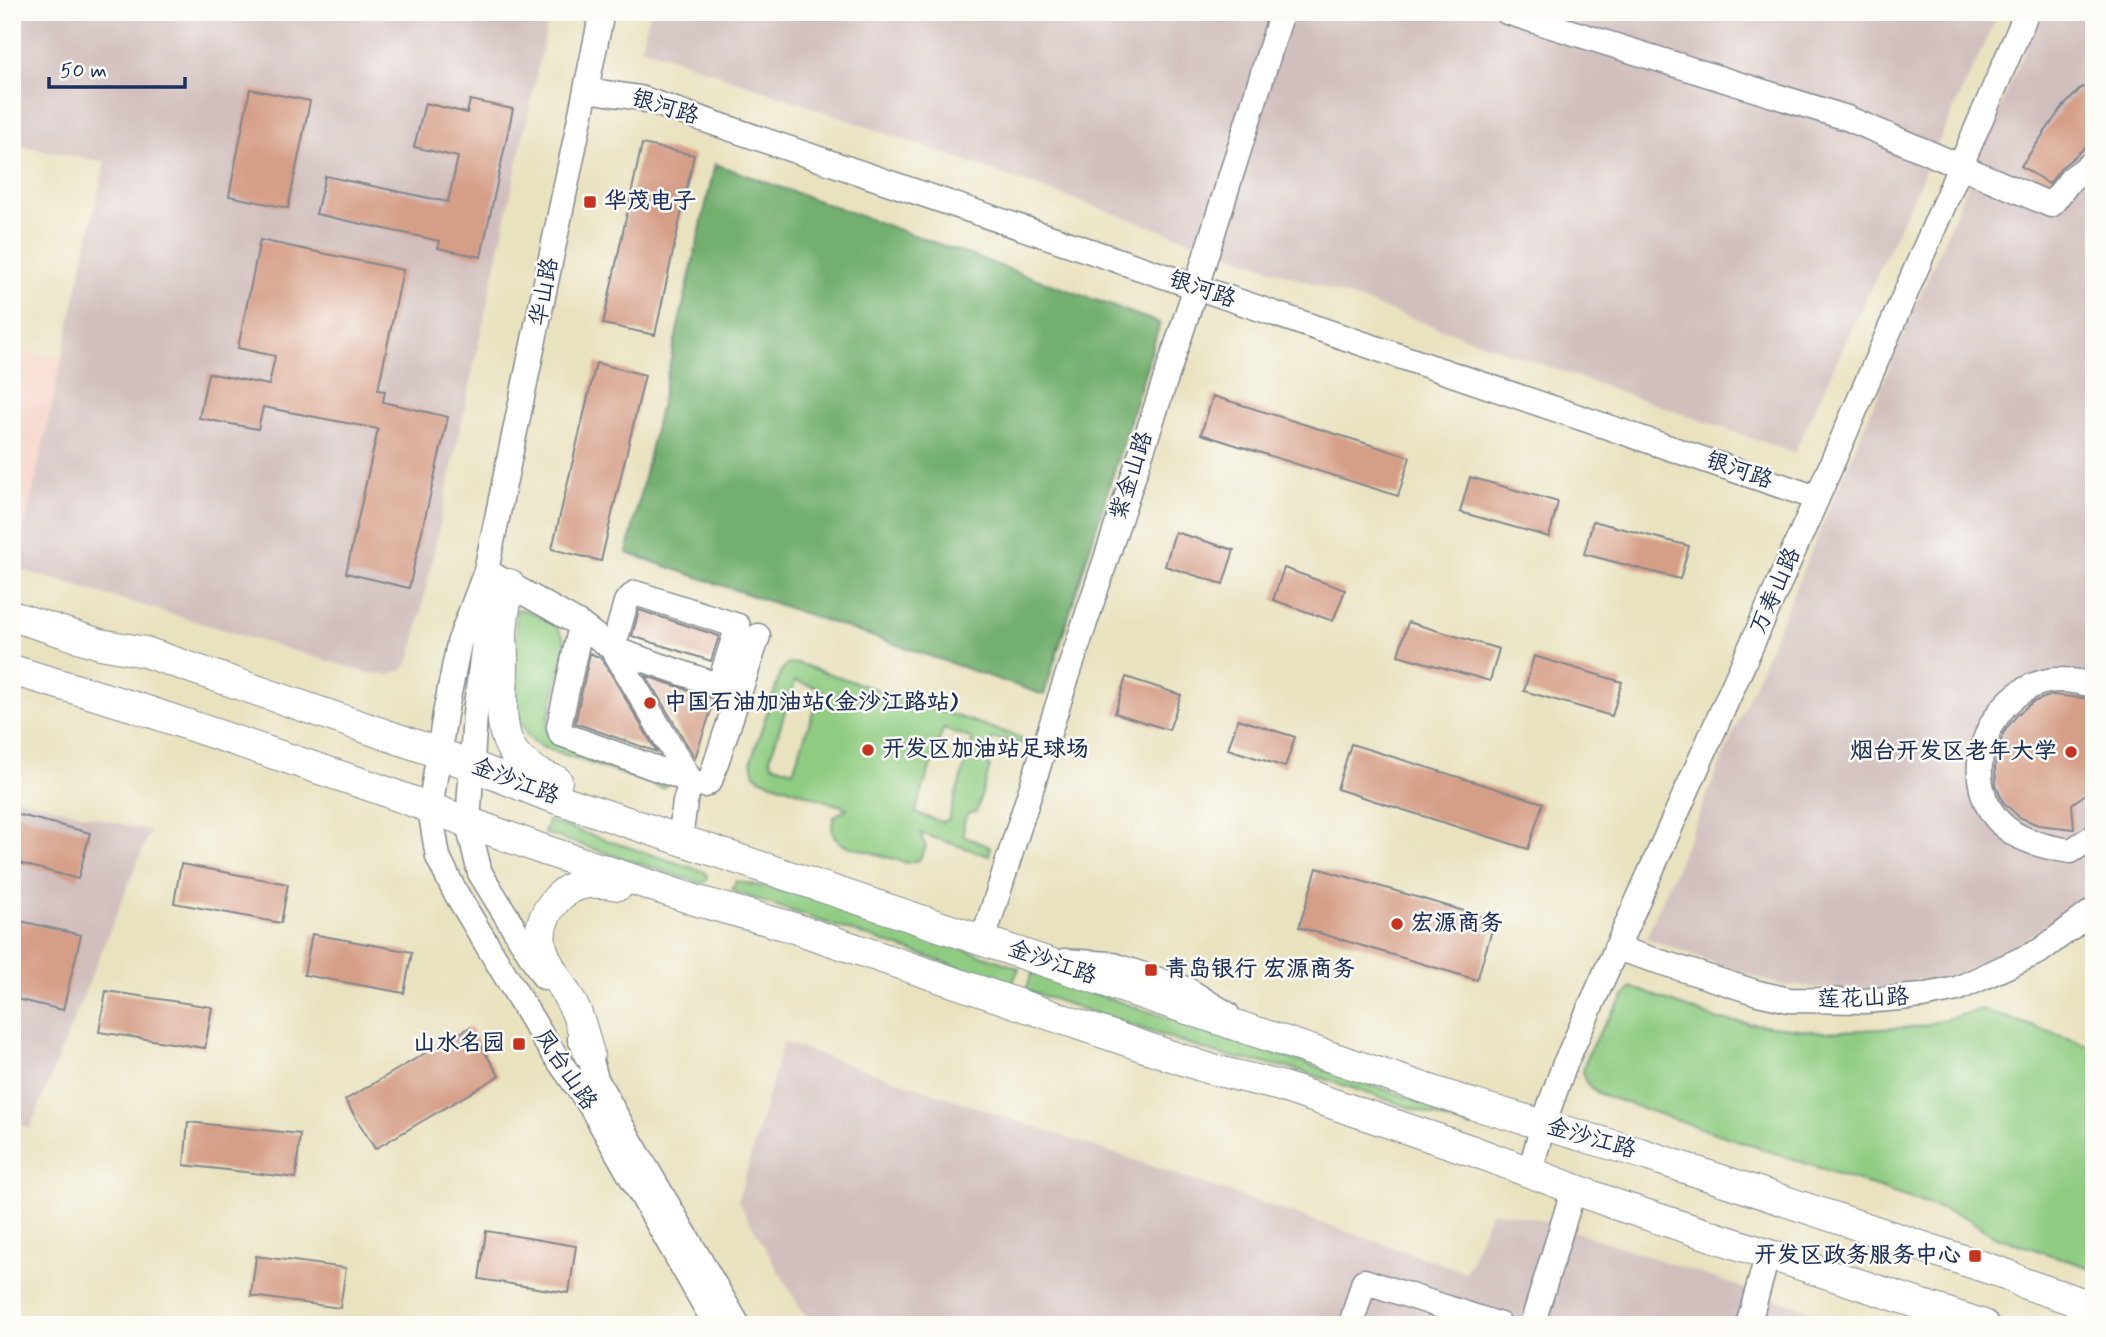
<svg xmlns="http://www.w3.org/2000/svg" width="2106" height="1337" font-family="Mynerve,'LXGW WenKai TC',sans-serif">
<rect width="100%" height="100%" fill="#fdfcf7"/>
<filter id="ink" filterUnits="userSpaceOnUse"><feTurbulence type="fractalNoise" baseFrequency=".0143" numOctaves="2"/><feDisplacementMap in="SourceGraphic" scale="14" xChannelSelector="R" yChannelSelector="G"/><feConvolveMatrix kernelMatrix="1 2 1 2 8 2 1 2 1" color-interpolation-filters="sRGB"/></filter>
<filter id="wash" filterUnits="userSpaceOnUse"><feTurbulence type="fractalNoise" baseFrequency=".00686" numOctaves="4" result="noise"/><feDisplacementMap in="SourceGraphic" scale="28" xChannelSelector="R" yChannelSelector="G"/><feGaussianBlur stdDeviation="1.57" result="paint"/><feColorMatrix in="noise" values="0 0 0 0 0 0 0 0 0 0 0 0 0 0 0 0 0 1.4 0 .05"/><feComposite in="paint" operator="in"/></filter>
<g filter="url(#wash)">
<rect width="100%" height="100%" fill="#e9e2bf"/>
<path fill="#f6d2c4" d="M12 348 62 359 16 568 12 567Z"/>
<path fill="#d1bfbe" d="M12 12H550L411 658 404 669 388 675 368 673 16 568 105 162 12 144Z
M650 12H1999L1794 453 641 47Z
M2041 12H2094V892L2002 955 1908 993 1779 985 1646 938Z
M12 797 150 831 30 1128 12 1123Z
M783 1042 1466 1272 1491 1211 1538 1219 1853 1325H810L738 1201Z"/>
<path fill="#8fcc81" stroke="#557e70" stroke-width="2" fill-rule="evenodd" d="M516 609C542 613 556 618 566 644L546 728 552 740 668 783 663 788 542 747 528 737 516 710Z
M797 663 1022 738 1020 744 994 738C986 746 980 759 990 767L976 812 967 814 964 822 963 836 990 847 989 856 920 833 926 847 919 860 907 863 842 844C831 835 830 829 834 817L847 808 761 779 755 774 751 761 781 671 788 664ZM795 681 821 689 793 771 772 764 770 758ZM943 729 971 738 972 743 948 820 942 822 915 813Z
M548 821 705 872 708 878 705 882 700 883 544 833Z
M736 881 814 897 1019 968 1012 985 735 892 732 889Z
M1032 973 1474 1119 1471 1128 1295 1069 1221 1055 1026 990Z
M1631 987 1719 1020 1824 1032 1917 1027 1982 1009 2094 1047V1269L1994 1236 1965 1217 1599 1094C1594 1089 1586 1085 1584 1078 1577 1057 1619 1005 1631 987Z"/>
<path fill="#73b06f" stroke="#477066" stroke-width="2" d="M715 164 1160 323 1044 695 627 553Z"/>
<g id="blocks">
<path fill="#d59e87" d="M2094 84V140L2062 167 2049 184 2021 166 2061 109 2081 88Z
M250 89 310 101 288 208 229 196Z
M470 100 513 109 481 257 438 248 440 241 316 214 325 176 448 202 458 157 414 147 425 103 467 113Z
M642 144 694 155 655 335 603 324Z
M260 240 403 270 378 390 385 391 383 402 448 417 409 588 346 573 378 429 263 407 258 429 199 418 208 373 269 385 275 356 238 348Z
M596 363 645 375 601 561 552 549Z
M1213 396 1410 457 1398 496 1201 434Z
M1470 477 1558 502 1549 537 1460 512Z
M1593 521 1689 546 1680 579 1584 554Z
M1175 532 1234 550 1223 584 1165 566Z
M1284 568 1345 590 1333 621 1273 600Z
M639 610 719 636 711 661 632 636Z
M1408 622 1499 649 1490 681 1398 655Z
M590 653 602 659 657 752 575 723Z
M1534 656 1622 682 1612 716 1524 691Z
M646 676 715 699 695 758Z
M1126 677 1181 695 1169 730 1115 713Z
M2052 695 2094 699V788L2072 804 2074 829 2038 825 2019 817 2003 802 1996 785 1995 766 1998 747 2006 729 2018 714 2033 702Z
M1238 719 1295 737 1285 767 1228 749Z
M1351 744 1543 803 1528 849 1337 789Z
M12 813 90 833 78 879 12 861Z
M181 864 288 884 281 923 174 903Z
M1317 868 1495 920 1477 980 1299 927Z
M12 919 81 935 63 1010 12 998Z
M312 934 412 952 404 993 304 975Z
M106 991 212 1007 205 1048 99 1032Z
M470 1027 499 1076 375 1149 345 1100Z
M188 1122 300 1134 296 1178 184 1165Z
M486 1231 576 1246 569 1293 479 1279Z
M256 1256 346 1268 340 1308 251 1296Z"/>
</g>
</g>
<g filter="url(#ink)">
<use href="#blocks" fill-opacity="0" stroke="#82888e" stroke-width="2"/>
<g fill="none" stroke-linecap="round" stroke-linejoin="round">
<g stroke="#82888e" stroke-width="27">
<path id="minor" d="M602 12 486 571 459 643 445 714 430 809 438 857 454 890 545 1041 590 1105 716 1325
M1507 12 1847 118 2051 205 2071 179 2094 162
M586 90 640 98 1817 498
M493 575 581 625 613 649 714 684 721 679 738 626 635 593 626 602 613 649 691 781 704 785 710 781 758 636
M486 586V626L475 714 468 824 480 873 544 977
M581 625 559 726 561 734 691 781 685 802 680 840
M2090 684C2077 682 2062 678 2048 681 1985 693 1954 785 2006 828 2023 842 2050 848 2071 851L2094 836
M983 940 1060 698 1196 287 1282 12
M1616 948 1758 993 1789 1000 1865 1001 1922 996 1957 989 2040 951 2094 910
M1064 961 1110 964 1186 989 1227 1014
M580 1039 589 1054 596 1079 624 1130 738 1325
M1530 1171 1543 1125 1564 1066 1817 498 2027 12
M1351 1325 1364 1281 1500 1325
M1532 1325 1574 1188
M1748 1325 1768 1254"/>
</g>
<g stroke="#82888e" stroke-width="32">
<path id="major" d="M509 584C506 600 503 616 502 633 502 645 504 658 503 671 501 726 497 760 557 781
M12 616 100 644 145 652 439 753 546 795 1475 1105 1640 1153 2008 1275 2023 1283 2094 1307
M12 670 135 707 376 788 544 850 698 901 788 926 1210 1069 1280 1086 1473 1151 1617 1205 1984 1325
M589 1054C585 1040 582 1025 576 1012 559 973 519 944 555 901 573 880 594 881 619 885"/>
</g>
<use href="#minor" stroke="#fff" stroke-width="24"/>
<use href="#major" stroke="#fff" stroke-width="30"/>
</g>
</g>
<g fill="#c8321e" stroke="#fdfcf7" stroke-width="2.5">
<rect x="583" y="195" width="14" height="14" rx="3.5"/>
<circle cx="650" cy="703" r="7"/>
<circle cx="868" cy="750" r="7"/>
<circle cx="2071" cy="752" r="7"/>
<circle cx="1397" cy="924" r="7"/>
<rect x="1144" y="963" width="14" height="14" rx="3.5"/>
<rect x="512" y="1037" width="14" height="14" rx="3.5"/>
<rect x="1968" y="1249" width="14" height="14" rx="3.5"/>
</g>
<g text-anchor="middle" dominant-baseline="central" stroke-width="5" stroke-linejoin="round" paint-order="stroke">
<g font-size="23" fill="#1b2f5e" stroke="#fdfcf7">
<text transform="translate(665 108) rotate(17)">银河路</text>
<text transform="translate(1202 290) rotate(19)">银河路</text>
<text transform="translate(545 292) rotate(-79)">华山路</text>
<text transform="translate(1739 471) rotate(19)">银河路</text>
<text transform="translate(1132 476) rotate(-72)">紫金山路</text>
<text transform="translate(1776 591) rotate(-66)">万寿山路</text>
<text transform="translate(515 782) rotate(21)">金沙江路</text>
<text transform="translate(1052 963) rotate(19)">金沙江路</text>
<text transform="translate(1863 999) rotate(-2)">莲花山路</text>
<text transform="translate(565 1070) rotate(56)">凤台山路</text>
<text transform="translate(1591 1139) rotate(16)">金沙江路</text>
</g>
<g font-size="23" font-weight="bold" fill="#1b2f5e" stroke="#fdfcf7" text-anchor="start">
<text x="604" y="202">华茂电子</text>
<text x="664" y="703">中国石油加油站(金沙江路站)</text>
<text x="882" y="750">开发区加油站足球场</text>
<text x="2057" y="752" text-anchor="end">烟台开发区老年大学</text>
<text x="1411" y="924">宏源商务</text>
<text x="1165" y="970">青岛银行 宏源商务</text>
<text x="505" y="1044" text-anchor="end">山水名园</text>
<text x="1961" y="1256" text-anchor="end">开发区政务服务中心</text>
</g>
</g>
<rect width="2106" height="1337" fill="none" stroke="#fdfcf7" stroke-width="42"/>
<path d="M49 77v10h136v-10" fill="none" stroke="#1b2f5e" stroke-width="3.5"/>
<text x="60" y="77" font-size="21" fill="#1b2f5e" stroke="#fdfcf7" stroke-width="5" paint-order="stroke">50 m</text>
</svg>
